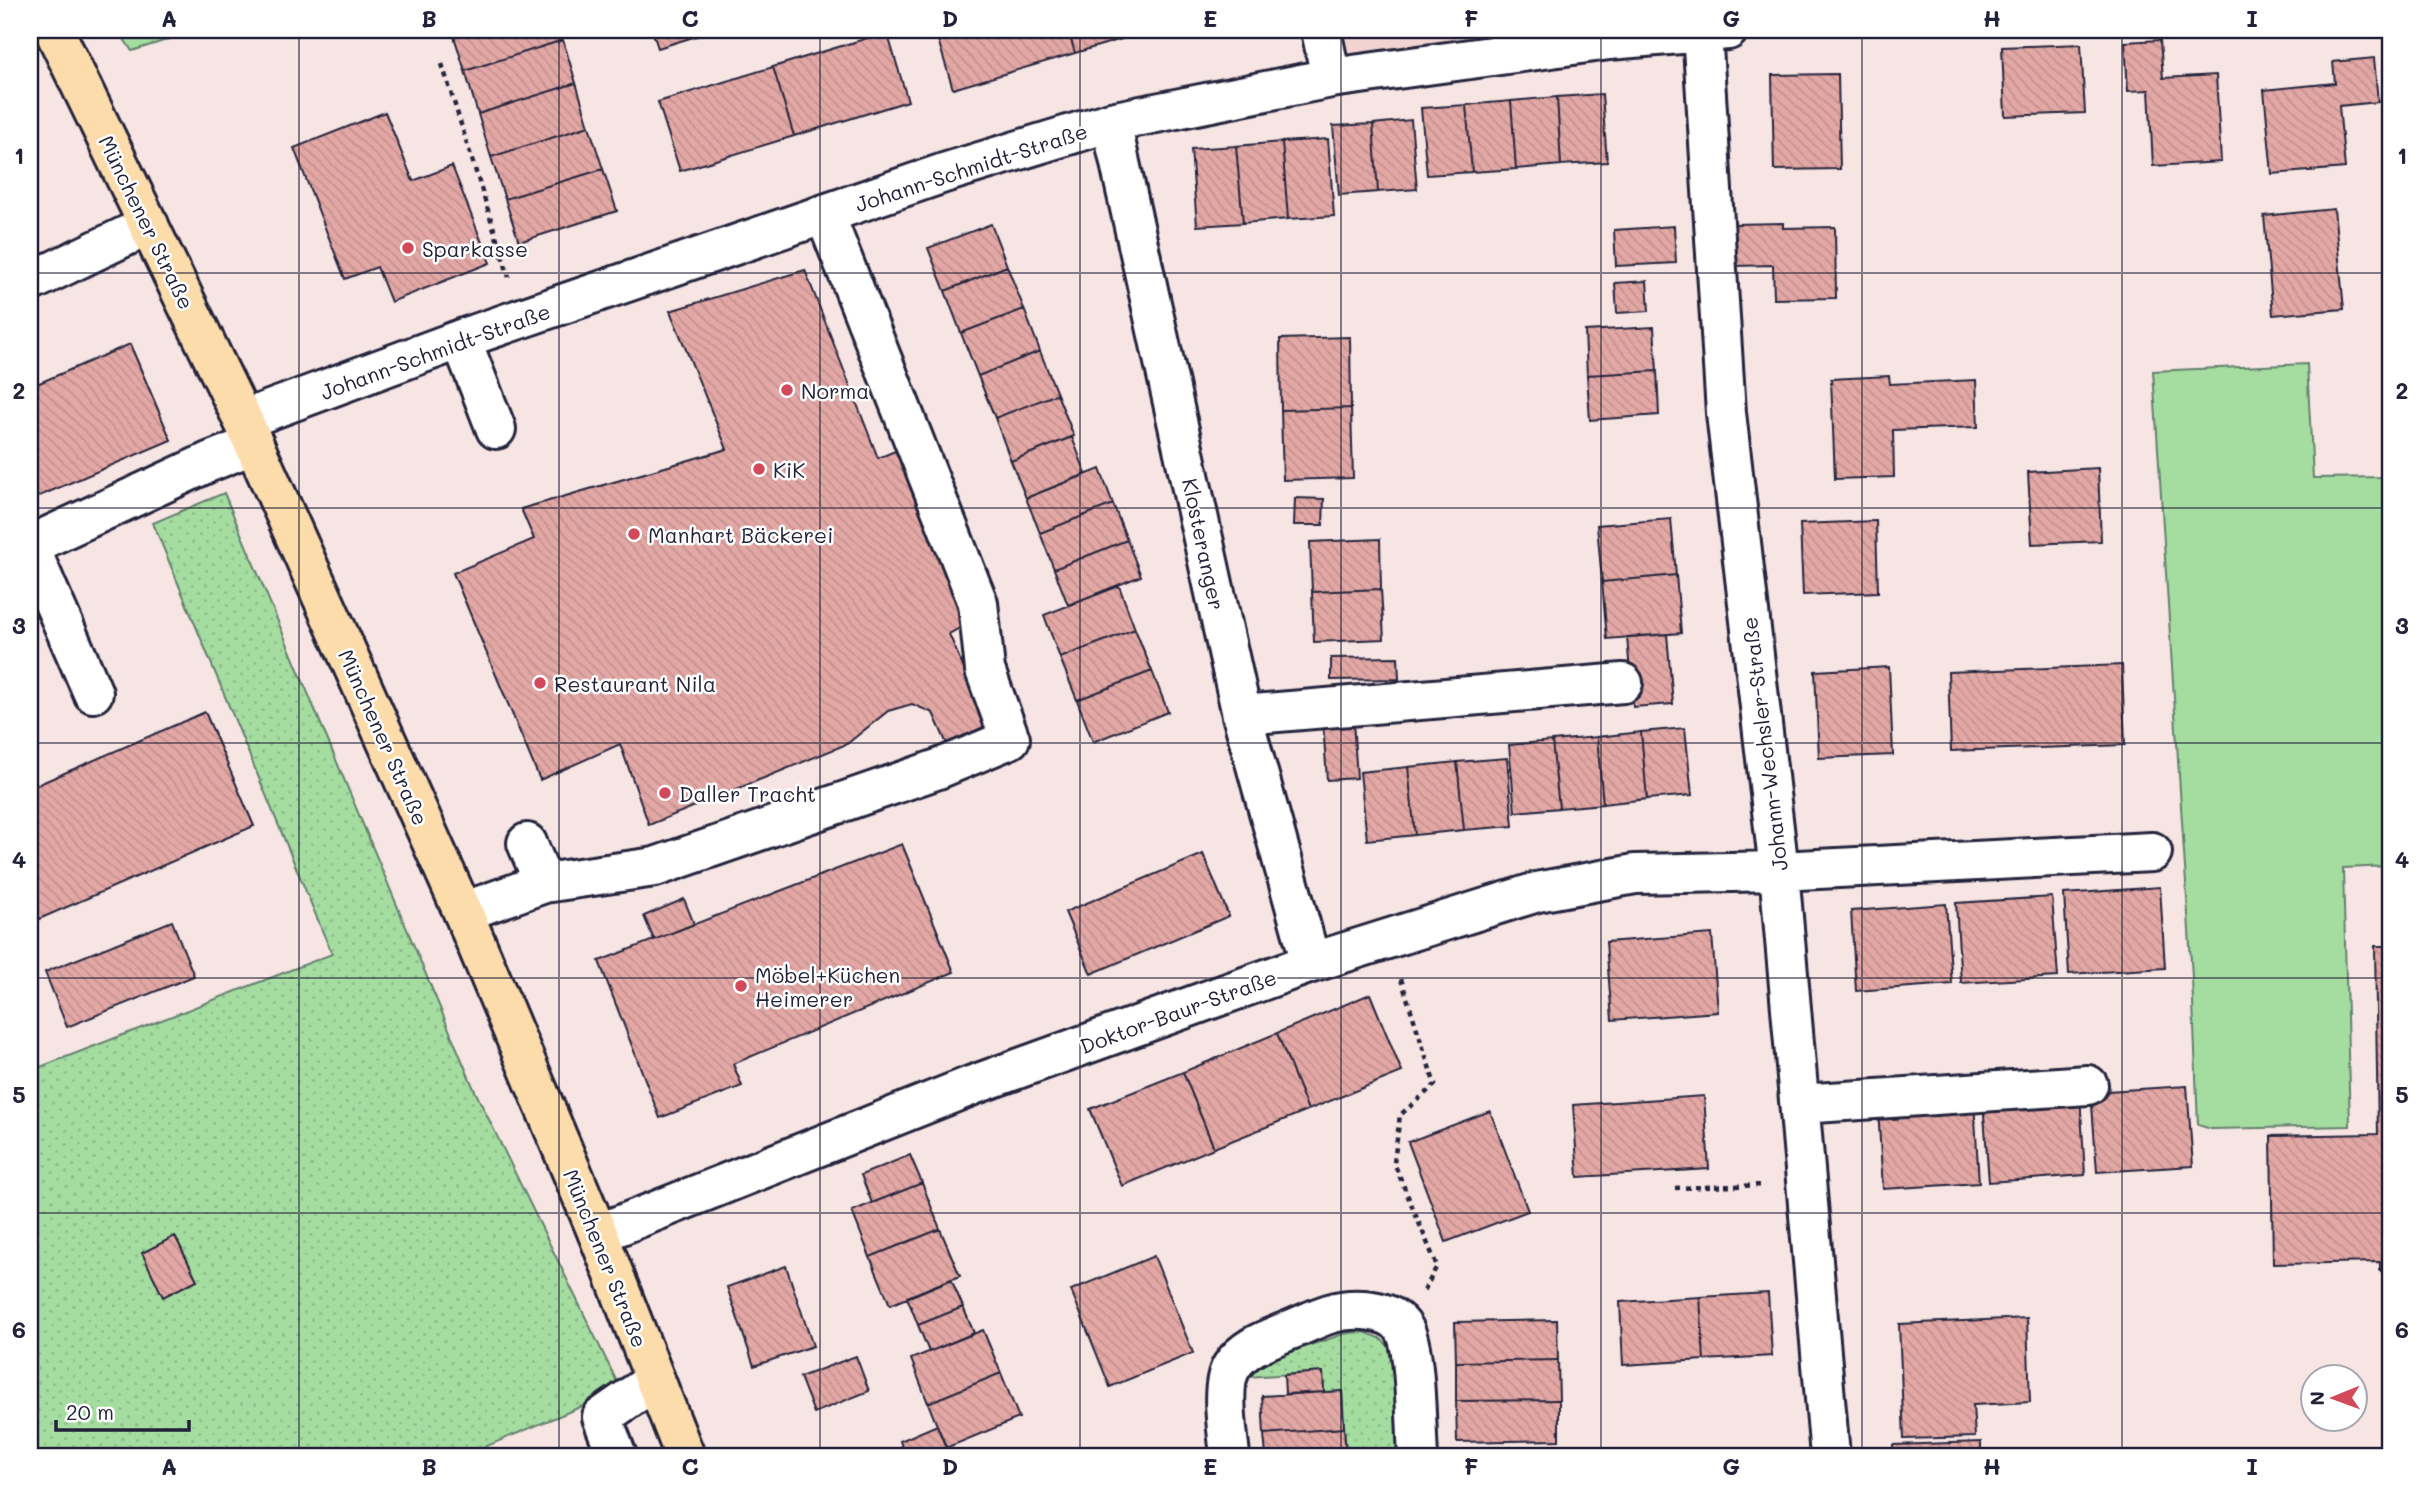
<svg xmlns="http://www.w3.org/2000/svg" width="2421" height="1486" font-family="Mali,sans-serif">
<defs>
<pattern id="garden-dots" width="8" height="8" patternUnits="userSpaceOnUse" patternTransform="scale(1.75)"><rect width="8" height="8" fill="#a5dda1"/><path d="M2 2h.1M6 6h.1" fill="none" stroke="#8ebd8c" stroke-width="1.8" stroke-linecap="round"/></pattern>
<pattern id="building-back-hatch" width="6" height="6" patternUnits="userSpaceOnUse" patternTransform="scale(1.75)"><rect width="6" height="6" fill="#e3a8a5"/><path d="M-1 5l2 2M0 0l6 6M5-1l2 2" fill="none" stroke="#c2908f"/></pattern>
</defs>
<rect width="100%" height="100%" fill="#f7e5e4"/>
<filter id="ink" filterUnits="userSpaceOnUse"><feTurbulence type="fractalNoise" baseFrequency=".0143" numOctaves="2"/><feDisplacementMap in="SourceGraphic" scale="14" xChannelSelector="R" yChannelSelector="G"/><feConvolveMatrix kernelMatrix="1 2 1 2 8 2 1 2 1" color-interpolation-filters="sRGB"/></filter>
<g filter="url(#ink)">
<path fill="#f1d3d1" d="M1329 30H1650L1337 71Z"/>
<path fill="#a5dda1" stroke="#64806e" stroke-width="2" d="M118 30H198L132 51Z
M2307 364 2313 478 2391 477V866L2343 868 2350 1126 2211 1129 2198 1125 2192 977 2153 371Z"/>
<path fill="url(#garden-dots)" stroke="#64806e" stroke-width="2" d="M224 493 474 1089 621 1390 463 1456H30V1071L332 954 153 523Z
M1364 1332 1380 1338 1392 1350 1403 1456H1346L1342 1391 1324 1392 1323 1372 1247 1377 1257 1365 1268 1359 1347 1333Z"/>
<path fill="url(#building-back-hatch)" stroke="#22223b" stroke-width="2" d="M452 30H559L563 40 465 71Z
M652 30H716L658 48Z
M935 30H1068L1075 53 953 89Z
M1068 30H1152L1075 53Z
M887 32 908 101 794 136 773 67Z
M563 40 576 83 478 114 465 71Z
M2160 40 2163 78 2216 75 2221 162 2153 166 2149 90 2128 91 2125 42Z
M2081 44 2085 113 2005 116 2002 47Z
M2374 58 2378 102 2339 106 2345 168 2272 174 2264 90 2335 83 2333 62Z
M773 67 794 136 680 171 658 102Z
M1838 74 1840 169 1774 170 1772 75Z
M576 83 589 126 491 157 478 114Z
M1602 94 1607 162 1561 165 1557 97Z
M1557 97 1561 165 1516 169 1511 101Z
M1511 101 1516 169 1472 172 1466 105Z
M1466 105 1472 172 1427 175 1421 108Z
M385 112 413 181 452 166 490 263 391 302 377 267 345 279 294 148Z
M1411 120 1417 189 1378 192 1373 124Z
M1373 124 1378 192 1339 195 1333 126Z
M589 126 603 169 505 199 491 157Z
M1328 139 1334 216 1288 219 1282 142Z
M1282 142 1288 219 1243 223 1236 146Z
M1236 146 1243 223 1197 226 1191 149Z
M603 169 617 211 519 242 505 199Z
M2334 209 2344 309 2273 315 2264 216Z
M1783 223V228L1835 227 1836 298 1774 299 1773 265 1735 266 1734 224Z
M991 224 1007 266 945 291 928 248Z
M1674 226 1676 263 1616 266 1614 230Z
M1007 266 1024 309 961 333 945 291Z
M805 270 878 458 905 447 967 624 949 634 988 725 947 744 933 713 912 704 888 711 847 744 649 825 620 744 540 780 453 573 534 539 521 509 727 449 670 311Z
M1647 281 1649 311 1617 313 1615 283Z
M1024 309 1040 351 978 376 961 333Z
M1654 327 1657 371 1587 375 1585 331Z
M1350 337 1351 408 1281 410 1280 339Z
M130 344 171 440 30 500V387Z
M1040 351 1057 394 995 418 978 376Z
M1657 371 1659 415 1590 420 1587 375Z
M1889 376 1890 384 1976 380 1978 427 1893 430 1894 477 1835 479 1831 379Z
M1057 394 1074 436 1011 461 995 418Z
M1351 408 1353 478 1283 480 1281 410Z
M1072 437 1086 474 1026 498 1011 461Z
M2098 468 2101 541 2032 544 2028 472Z
M1100 469 1113 504 1040 533 1026 498Z
M1295 498 1324 499 1323 525H1294Z
M1113 504 1127 540 1054 569 1040 533Z
M1671 519 1676 575 1602 582 1597 525Z
M1876 521 1878 592 1803 595 1800 524Z
M1380 539 1381 589 1312 592 1310 542Z
M1127 540 1141 576 1068 605 1054 569Z
M1676 575 1681 633 1607 639 1602 582Z
M1119 586 1135 629 1060 658 1044 615Z
M1381 589 1384 639 1314 642 1312 592Z
M1135 629 1152 671 1077 700 1060 658Z
M1667 634 1673 704 1633 707 1627 637Z
M1398 657 1399 679 1331 680V658Z
M2122 665 2125 745 1951 751 1948 672Z
M1889 667 1893 755 1819 758 1815 671Z
M1152 671 1168 712 1093 742 1077 700Z
M205 712 254 826 30 923V788Z
M1353 721 1357 778 1327 780 1323 723Z
M1685 728 1692 795 1647 799 1641 732Z
M1641 732 1647 799 1603 804 1597 737Z
M1597 737 1603 804 1559 808 1552 741Z
M1552 741 1559 808 1515 812 1509 745Z
M1507 758 1513 826 1464 830 1457 762Z
M1457 762 1464 830 1415 835 1408 767Z
M1408 767 1415 835 1367 840 1360 772Z
M902 844 954 972 733 1064 742 1086 660 1118 599 961Z
M1203 854 1229 916 1091 974 1065 912Z
M2160 887 2165 968 2069 974 2064 894Z
M2052 897 2058 977 1961 983 1956 903Z
M684 899 694 924 654 940 644 916Z
M1946 904 1952 984 1856 991 1851 911Z
M172 921 194 976 67 1027 45 972Z
M1712 934 1718 1012 1612 1020 1606 942Z
M2375 946H2391V1271H2380V1262L2273 1264 2271 1136 2378 1134Z
M1370 994 1402 1072 1308 1110 1277 1033Z
M1277 1033 1308 1110 1214 1148 1183 1072Z
M1183 1072 1214 1148 1122 1186 1090 1109Z
M2187 1086 2193 1166 2097 1172 2091 1092Z
M2080 1095 2085 1175 1989 1182 1983 1101Z
M1704 1096 1709 1169 1578 1177 1573 1105Z
M1974 1102 1979 1183 1883 1189 1878 1109Z
M1490 1111 1528 1211 1446 1242 1408 1142Z
M910 1155 922 1183 872 1203 861 1175Z
M922 1183 940 1229 870 1257 852 1211Z
M940 1229 960 1276 890 1305 870 1257Z
M175 1236 197 1280 163 1297 142 1253Z
M1154 1256 1193 1353 1110 1387 1071 1290Z
M786 1266 813 1346 754 1366 727 1287Z
M951 1279 963 1307 918 1325 907 1297Z
M1768 1293 1772 1356 1704 1360 1700 1297Z
M1700 1297 1704 1360 1623 1365 1620 1302Z
M963 1307 974 1333 929 1352 918 1325Z
M2027 1318 2030 1402 1973 1405 1975 1437 1904 1439 1899 1324Z
M1557 1320 1558 1360 1456 1362 1455 1322Z
M983 1330 1001 1373 928 1403 911 1359Z
M856 1356 869 1391 814 1413 800 1377Z
M1558 1360 1559 1400 1456 1401V1362Z
M1323 1372 1324 1392 1285 1394 1284 1375Z
M1001 1373 1019 1418 946 1448 928 1403Z
M1342 1391 1344 1428 1264 1434 1262 1396Z
M1559 1400V1440L1457 1442 1456 1401Z
M937 1425 950 1456H906L900 1441Z
M1344 1428 1346 1456H1266L1264 1434Z
M1981 1442V1456H1893V1445Z"/>
<g fill="none" stroke-linecap="round" stroke-linejoin="round">
<g stroke="#22223b" stroke-width="44">
<path id="minor" d="M1321 30 1331 78
M1702 31 1726 413 1779 871 1830 1456
M1111 122 1242 715 1311 963
M30 282 149 225
M461 339 496 429
M243 420 461 339 944 173 1111 122 1331 78 1609 40 1728 30
M30 545 209 462 254 444
M30 548 93 693
M1242 715 1623 683
M544 883 655 867 938 769 1010 739 985 670 978 603 825 215
M463 912 544 883 527 843
M1800 1104 2088 1085
M598 1234 973 1085 1311 963 1537 892 1635 874 1779 871 2152 852
M617 1456 602 1417 655 1380
M1230 1456C1228 1433 1219 1386 1232 1366 1245 1346 1269 1339 1290 1330 1303 1325 1316 1318 1329 1314 1351 1307 1391 1307 1404 1329 1416 1348 1416 1430 1418 1456"/>
</g>
<g stroke="#22223b" stroke-width="44">
<path id="major" d="M54 30 243 420 463 912 598 1234 685 1456"/>
</g>
<path stroke="#22223b" stroke-width="4.5" stroke-dasharray="5 5" stroke-linecap="butt" d="M442 64 509 277
M1401 979 1435 1085 1400 1115 1394 1163 1437 1266 1424 1291
M1675 1188 1765 1185"/>
<use href="#minor" stroke="#fff" stroke-width="38"/>
<use href="#major" stroke="#fddcac" stroke-width="38"/>
</g>
</g>
<path fill="none" stroke="#22223b" stroke-width="2" stroke-opacity="0.55" d="M299 30V1456M559 30V1456M820 30V1456M1080 30V1456M1341 30V1456M1601 30V1456M1862 30V1456M2122 30V1456M30 273H2391M30 508H2391M30 743H2391M30 978H2391M30 1213H2391"/>
<g fill="#d1495b" stroke="#fff" stroke-width="2.5">
<circle cx="408" cy="248" r="7"/>
<circle cx="787" cy="390" r="7"/>
<circle cx="759" cy="469" r="7"/>
<circle cx="634" cy="534" r="7"/>
<circle cx="540" cy="683" r="7"/>
<circle cx="665" cy="793" r="7"/>
<circle cx="741" cy="986" r="7"/>
</g>
<g text-anchor="middle" dominant-baseline="central" stroke-width="5" stroke-linejoin="round" paint-order="stroke">
<g font-size="21" fill="#22223b" stroke="#fff">
<text transform="translate(971 167) rotate(-18)">Johann-Schmidt-Straße</text>
<text transform="translate(147 222) rotate(64)">Münchener Straße</text>
<text transform="translate(435 351) rotate(-20)">Johann-Schmidt-Straße</text>
<text transform="translate(1204 544) rotate(78)">Klosteranger</text>
<text transform="translate(384 737) rotate(66)">Münchener Straße</text>
<text transform="translate(1764 744) rotate(-97)">Johann-Wechsler-Straße</text>
<text transform="translate(1178 1011) rotate(-20)">Doktor-Baur-Straße</text>
<text transform="translate(606 1258) rotate(68)">Münchener Straße</text>
</g>
<g font-size="21" fill="#22223b" stroke="#fff" text-anchor="start">
<text x="422" y="248">Sparkasse</text>
<text x="801" y="390">Norma</text>
<text x="773" y="469">KiK</text>
<text x="648" y="534">Manhart Bäckerei</text>
<text x="554" y="683">Restaurant Nila</text>
<text x="679" y="793">Daller Tracht</text>
<text x="755" y="974">Möbel+Küchen<tspan x="755" dy="24">Heimerer</tspan></text>
</g>
</g>
<rect width="2421" height="1486" fill="none" stroke="#fff" stroke-width="77"/>
<g transform="translate(2334 1398) rotate(269)"><circle r="33" fill="#ffffff" stroke="#a7a7b1" stroke-width="2"/>
<path d="M0-5L12 26L0 18L-12 26Z" fill="#d1495b"/>
<text y="-10" font-size="19" font-weight="bold" text-anchor="middle" fill="#22223b">N</text>
</g>
<path d="M56 1420v10h133v-10" fill="none" stroke="#22223b" stroke-width="3.5"/>
<text x="66" y="1420" font-size="21" fill="#22223b" stroke="#ffffff" stroke-width="5" paint-order="stroke">20 m</text>
<rect x="38" y="38" width="2344" height="1410" fill="none" stroke="#22223b" stroke-width="2.5"/>
<g font-size="23" text-anchor="middle" font-weight="bold" fill="#22223b">
<text x="169" y="27">A</text>
<text x="429" y="27">B</text>
<text x="690" y="27">C</text>
<text x="950" y="27">D</text>
<text x="1210" y="27">E</text>
<text x="1471" y="27">F</text>
<text x="1731" y="27">G</text>
<text x="1992" y="27">H</text>
<text x="2252" y="27">I</text>
<text x="19" y="164">1</text>
<text x="2402" y="164">1</text>
<text x="19" y="399">2</text>
<text x="2402" y="399">2</text>
<text x="19" y="634">3</text>
<text x="2402" y="634">3</text>
<text x="19" y="868">4</text>
<text x="2402" y="868">4</text>
<text x="19" y="1103">5</text>
<text x="2402" y="1103">5</text>
<text x="19" y="1338">6</text>
<text x="2402" y="1338">6</text>
<text x="169" y="1475">A</text>
<text x="429" y="1475">B</text>
<text x="690" y="1475">C</text>
<text x="950" y="1475">D</text>
<text x="1210" y="1475">E</text>
<text x="1471" y="1475">F</text>
<text x="1731" y="1475">G</text>
<text x="1992" y="1475">H</text>
<text x="2252" y="1475">I</text>
</g>
</svg>
